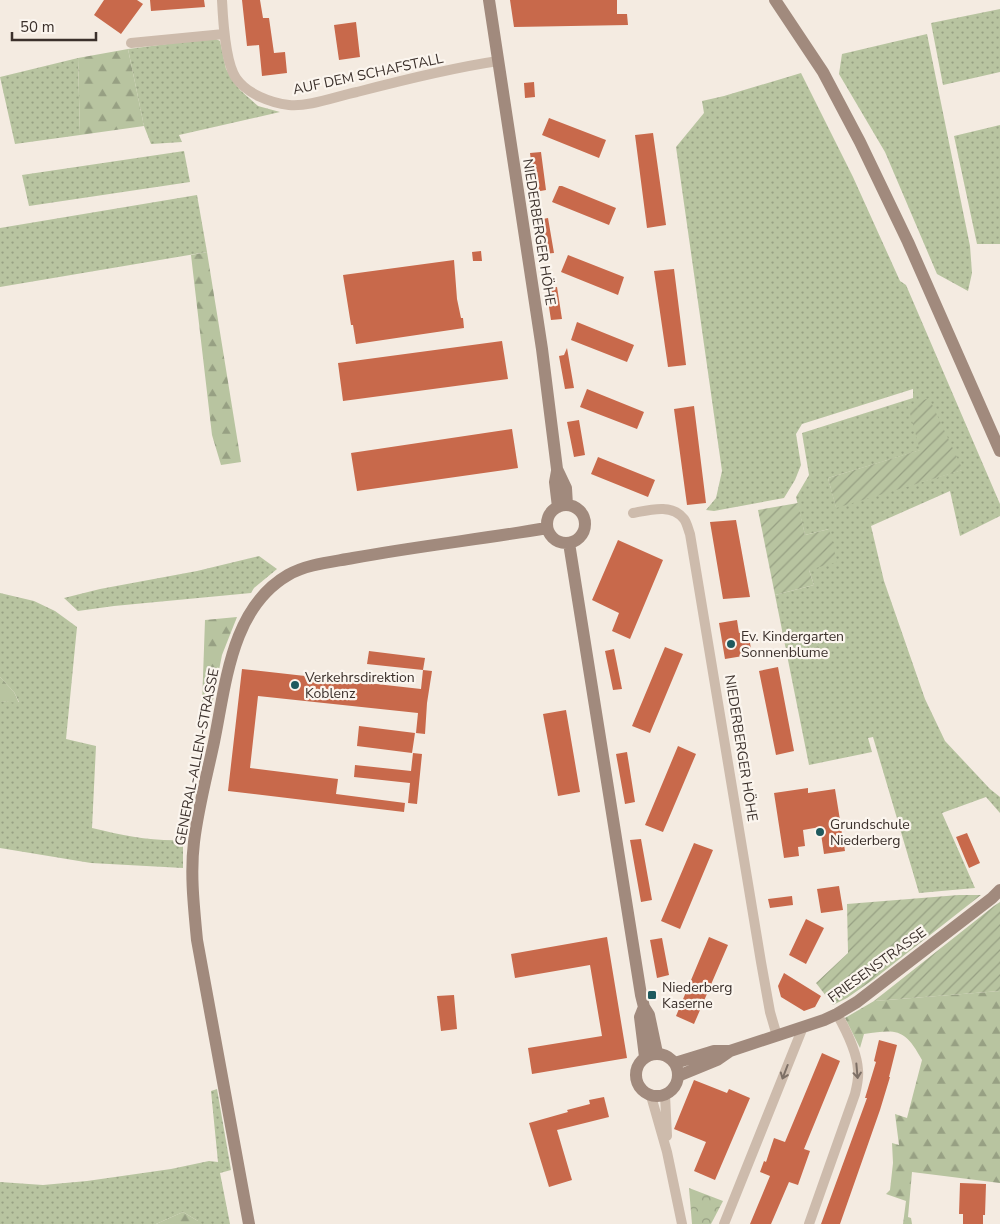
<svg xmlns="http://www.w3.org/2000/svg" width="1000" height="1224" font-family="'Nunito Sans',sans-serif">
<defs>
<pattern id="grass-dots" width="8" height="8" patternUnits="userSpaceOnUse" patternTransform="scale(1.25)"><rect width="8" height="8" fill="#b8c4a0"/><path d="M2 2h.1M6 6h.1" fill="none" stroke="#97a083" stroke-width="1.8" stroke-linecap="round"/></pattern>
<pattern id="forest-firs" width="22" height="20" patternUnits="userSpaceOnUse" patternTransform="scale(1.25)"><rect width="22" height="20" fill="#b8c4a0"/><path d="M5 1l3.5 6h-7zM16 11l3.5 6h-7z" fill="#97a083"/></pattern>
<pattern id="park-crowns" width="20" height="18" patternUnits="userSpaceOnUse" patternTransform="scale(1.25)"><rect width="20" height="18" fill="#b8c4a0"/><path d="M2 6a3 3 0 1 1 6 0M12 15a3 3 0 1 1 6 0" fill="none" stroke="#97a083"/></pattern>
<pattern id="garden-furrows" width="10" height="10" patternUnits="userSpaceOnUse" patternTransform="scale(1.25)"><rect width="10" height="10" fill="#b8c4a0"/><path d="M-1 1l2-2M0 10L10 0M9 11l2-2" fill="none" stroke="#97a083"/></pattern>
</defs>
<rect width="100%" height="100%" fill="#f4ebe1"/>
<path fill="url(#grass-dots)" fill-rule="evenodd" d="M1000 9V72L943 85 931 23Z
M927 34 970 246 972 273 968 291 937 274 885 152 839 74 842 54Z
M214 38 220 41 226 69 240 90 258 106 280 112 179 135 182 142 151 144 144 126 128 49Z
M78 58 80 135 15 144 0 77Z
M801 73 853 177 900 281 906 285 1000 504V516L960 536 950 491 871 526 884 581 925 699 945 741 990 789 1000 797V813L986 797 942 813 975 888 919 893 873 737 868 738 872 752 809 765 775 595 814 585 809 570 829 529 805 535 796 497 809 475 802 433 913 398V389L802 424 796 434 801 465 795 480 784 498 714 511 706 510 716 498 722 471 676 147 704 113 702 101 724 96ZM921 450 962 470 836 507 828 478Z
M1000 125V244H977L954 136Z
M184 151 190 182 29 206 22 175Z
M197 195 207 252 0 287V228Z
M259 556 277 569 254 588 251 593 114 606 78 611 64 598 100 589 197 571Z
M0 593 34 601 55 611 77 627 66 739 96 746 92 828C125 836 149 841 183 840V868L91 863 0 848V701L19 702 14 692 0 677Z
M217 1089 231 1170 220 1173 230 1224H198V1221L183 1212 156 1224H0V1182L43 1185 87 1181 171 1169 209 1161 218 1162 211 1091Z"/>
<path fill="url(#forest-firs)" d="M128 49 144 126 80 135 78 58Z
M207 252 241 462 221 465 212 435 191 255Z
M237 617 222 655 213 700 209 705H202L205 620Z
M0 677 14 692 19 703 0 701Z
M1000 991V1183L912 1172 908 1217 911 1218 912 1224H903L906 1201 886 1194 890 1190 893 1163 892 1143 899 1145 895 1114 907 1118 922 1060C905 1029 898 1029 864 1034L860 1048 845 1018 874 1001Z
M183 1212 198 1221V1224H156Z"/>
<path fill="url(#park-crowns)" d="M689 1188 723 1201 711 1224H692Z"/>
<path fill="url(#garden-furrows)" d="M929 398 963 470 836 508 828 478 920 450 908 406Z
M798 503 805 535 829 529 837 562 809 570 814 585 775 595 758 510Z
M959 895H981L874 979 847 998 833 1005 816 983 848 953 847 904Z
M1000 902V991L874 1001 994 906Z"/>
<path fill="#c8694b" d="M104 0H137L143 4 121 34 94 15Z
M150 0H204L205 7 151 11Z
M242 0H260L263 18H269L274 53 285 52 287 73 262 76 259 45 247 46Z
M510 0H617V14H627L628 25 514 27Z
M356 22 360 57 339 60 334 25Z
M534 82 535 97 525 98 524 83Z
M549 118 606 140 599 158 542 135Z
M653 133 666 225 647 228 635 135Z
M541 152 546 190 535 192 530 153Z
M559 186H562L616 208 609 225 552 202Z
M548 218 554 253 543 254 538 220Z
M481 251 482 261H473L472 252Z
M568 255 624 277 618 295 561 272Z
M454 260 457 299 461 318H463L464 328 356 344 353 325H351L343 275Z
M674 269 686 365 668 367 654 271Z
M557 287 562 319 551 320 546 288Z
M577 322 634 345 627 362 571 340Z
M502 341 508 379 343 401 338 363Z
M567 348 574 388 565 389 559 356 564 355Z
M587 389 644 412 637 429 580 407Z
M694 406 706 503 687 505 674 409Z
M579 420 585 455 574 457 567 422Z
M512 429 518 468 357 491 351 453Z
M598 457 655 480 648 497 591 474Z
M736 520 750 597 723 599 710 522Z
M618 540 663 560 630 639 612 631 619 613 592 600Z
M737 620 739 633 748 631 751 649 741 651 743 656 725 659 719 623Z
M665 647 683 654 650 733 632 726Z
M614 649 622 689 613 690 605 651Z
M369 651 425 658 423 670 367 664Z
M778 667 794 751 776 755 759 671Z
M242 669 421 689 423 670 432 671 427 703 425 734 416 733 418 713 258 696 250 768 338 779 336 794 405 803 404 812 228 791Z
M566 710 580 792 558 796 543 714Z
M359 726 415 733 412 753 357 746Z
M678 746 696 754 663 832 645 825Z
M627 752 635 802 625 804 616 754Z
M413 753 422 754 417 804 408 803 410 783 354 777 355 765 411 771Z
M808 788V793L835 789 845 851 824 854 820 827 803 830 805 846 798 847 799 856 784 858 774 793Z
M967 833 980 863 969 868 956 837Z
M641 839 652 900 641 902 630 840Z
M694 843 713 850 680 929 661 921Z
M839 886 843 910 821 913 817 889Z
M792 896 793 905 770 908 768 899Z
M806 919 824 928 806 964 789 955Z
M607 937 627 1058 532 1074 528 1048 602 1036 590 965 515 978 511 954Z
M709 937 728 945 694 1024 676 1016Z
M662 938 669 975 657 978 650 940Z
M784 973 821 996 815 1007 804 1011 781 997 778 986Z
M454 995 457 1029 441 1031 437 996Z
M879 1040 897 1045 889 1077H890L880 1110 840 1224H821L867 1098H865L876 1062 874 1061Z
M822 1053 840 1061 804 1149 810 1151 798 1185 789 1182 771 1224H750L770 1176 760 1172 764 1161 766 1162 774 1138 785 1142Z
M694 1080 727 1093 729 1089 750 1098 715 1180 694 1171 706 1142 674 1129Z
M604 1097 609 1117 557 1130 572 1180 549 1187 529 1123 568 1112 567 1110 590 1104 589 1100Z
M960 1183 986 1184 985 1215H983V1224H963V1214H959Z"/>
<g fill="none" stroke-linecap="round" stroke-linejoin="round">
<path stroke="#cdbbac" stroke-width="10" d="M222 0C223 20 225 62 236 78 247 94 271 103 289 105 309 107 337 96 357 92 403 80 451 68 498 61
M131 43 224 34
M633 513C649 510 672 503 684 519 687 523 688 529 690 534L761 962 770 1012 777 1036
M665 1095 667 1136
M651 1096 667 1152 682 1224
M724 1224 803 1027
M809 1224 855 1094C857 1086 859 1078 858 1070 857 1051 846 1030 837 1014"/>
<path stroke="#a18a7d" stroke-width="12" d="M489 0 542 349 557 469 566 488 567 505
M775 0 823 72 860 142 908 242 1000 451
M557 471 555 482 558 507
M547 524a19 19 0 1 1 38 0a19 19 0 1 1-38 0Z
M569 543 641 995 644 1007 649 1015 657 1053
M644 1007 640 1017 645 1057
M636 1075a21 21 0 1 1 42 0a21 21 0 1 1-42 0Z
M675 1063 714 1051H730
M678 1076 717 1060 730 1051 824 1020 837 1014 857 1002 992 898 1000 890
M249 1224 197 940C194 908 190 874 194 842 198 808 207 775 214 742 226 684 231 608 288 575 307 564 332 562 353 558 418 546 483 539 547 528"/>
</g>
<defs><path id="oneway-shaft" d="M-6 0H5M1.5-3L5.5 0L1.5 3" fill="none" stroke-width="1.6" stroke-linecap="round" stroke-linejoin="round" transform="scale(1.25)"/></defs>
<g stroke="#7d6f65">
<use href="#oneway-shaft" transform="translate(857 1071) rotate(85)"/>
<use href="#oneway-shaft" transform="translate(785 1072) rotate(111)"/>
</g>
<g fill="#1f5a5e" stroke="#fbf5ee" stroke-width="2">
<circle cx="731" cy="644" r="5"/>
<circle cx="295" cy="685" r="5"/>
<circle cx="820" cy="832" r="5"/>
<rect x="647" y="990" width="10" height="10" rx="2.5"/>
</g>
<g text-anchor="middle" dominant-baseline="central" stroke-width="4.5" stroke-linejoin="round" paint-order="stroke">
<g font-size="14" fill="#3b302b" stroke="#fbf5ee">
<text transform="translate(368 74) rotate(-12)">AUF DEM SCHAFSTALL</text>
<text transform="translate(539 232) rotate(81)">NIEDERBERGER HÖHE</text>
<text transform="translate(741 748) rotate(81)">NIEDERBERGER HÖHE</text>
<text transform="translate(197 757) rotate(-79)">GENERAL-ALLEN-STRASSE</text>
<text transform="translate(877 965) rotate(-36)">FRIESENSTRASSE</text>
</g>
<g font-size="14" fill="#3b302b" stroke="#fbf5ee" text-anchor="start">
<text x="741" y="636">Ev. Kindergarten<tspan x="741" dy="16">Sonnenblume</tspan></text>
<text x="305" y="677">Verkehrsdirektion<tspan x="305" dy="16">Koblenz</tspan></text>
<text x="830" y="824">Grundschule<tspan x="830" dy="16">Niederberg</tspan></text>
<text x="662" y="987">Niederberg<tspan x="662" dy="16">Kaserne</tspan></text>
</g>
</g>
<path d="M12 32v8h84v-8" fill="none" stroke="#3b302b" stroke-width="2.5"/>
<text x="20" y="32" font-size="15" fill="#3b302b" stroke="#fbf5ee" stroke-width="4" paint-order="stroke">50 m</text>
</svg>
